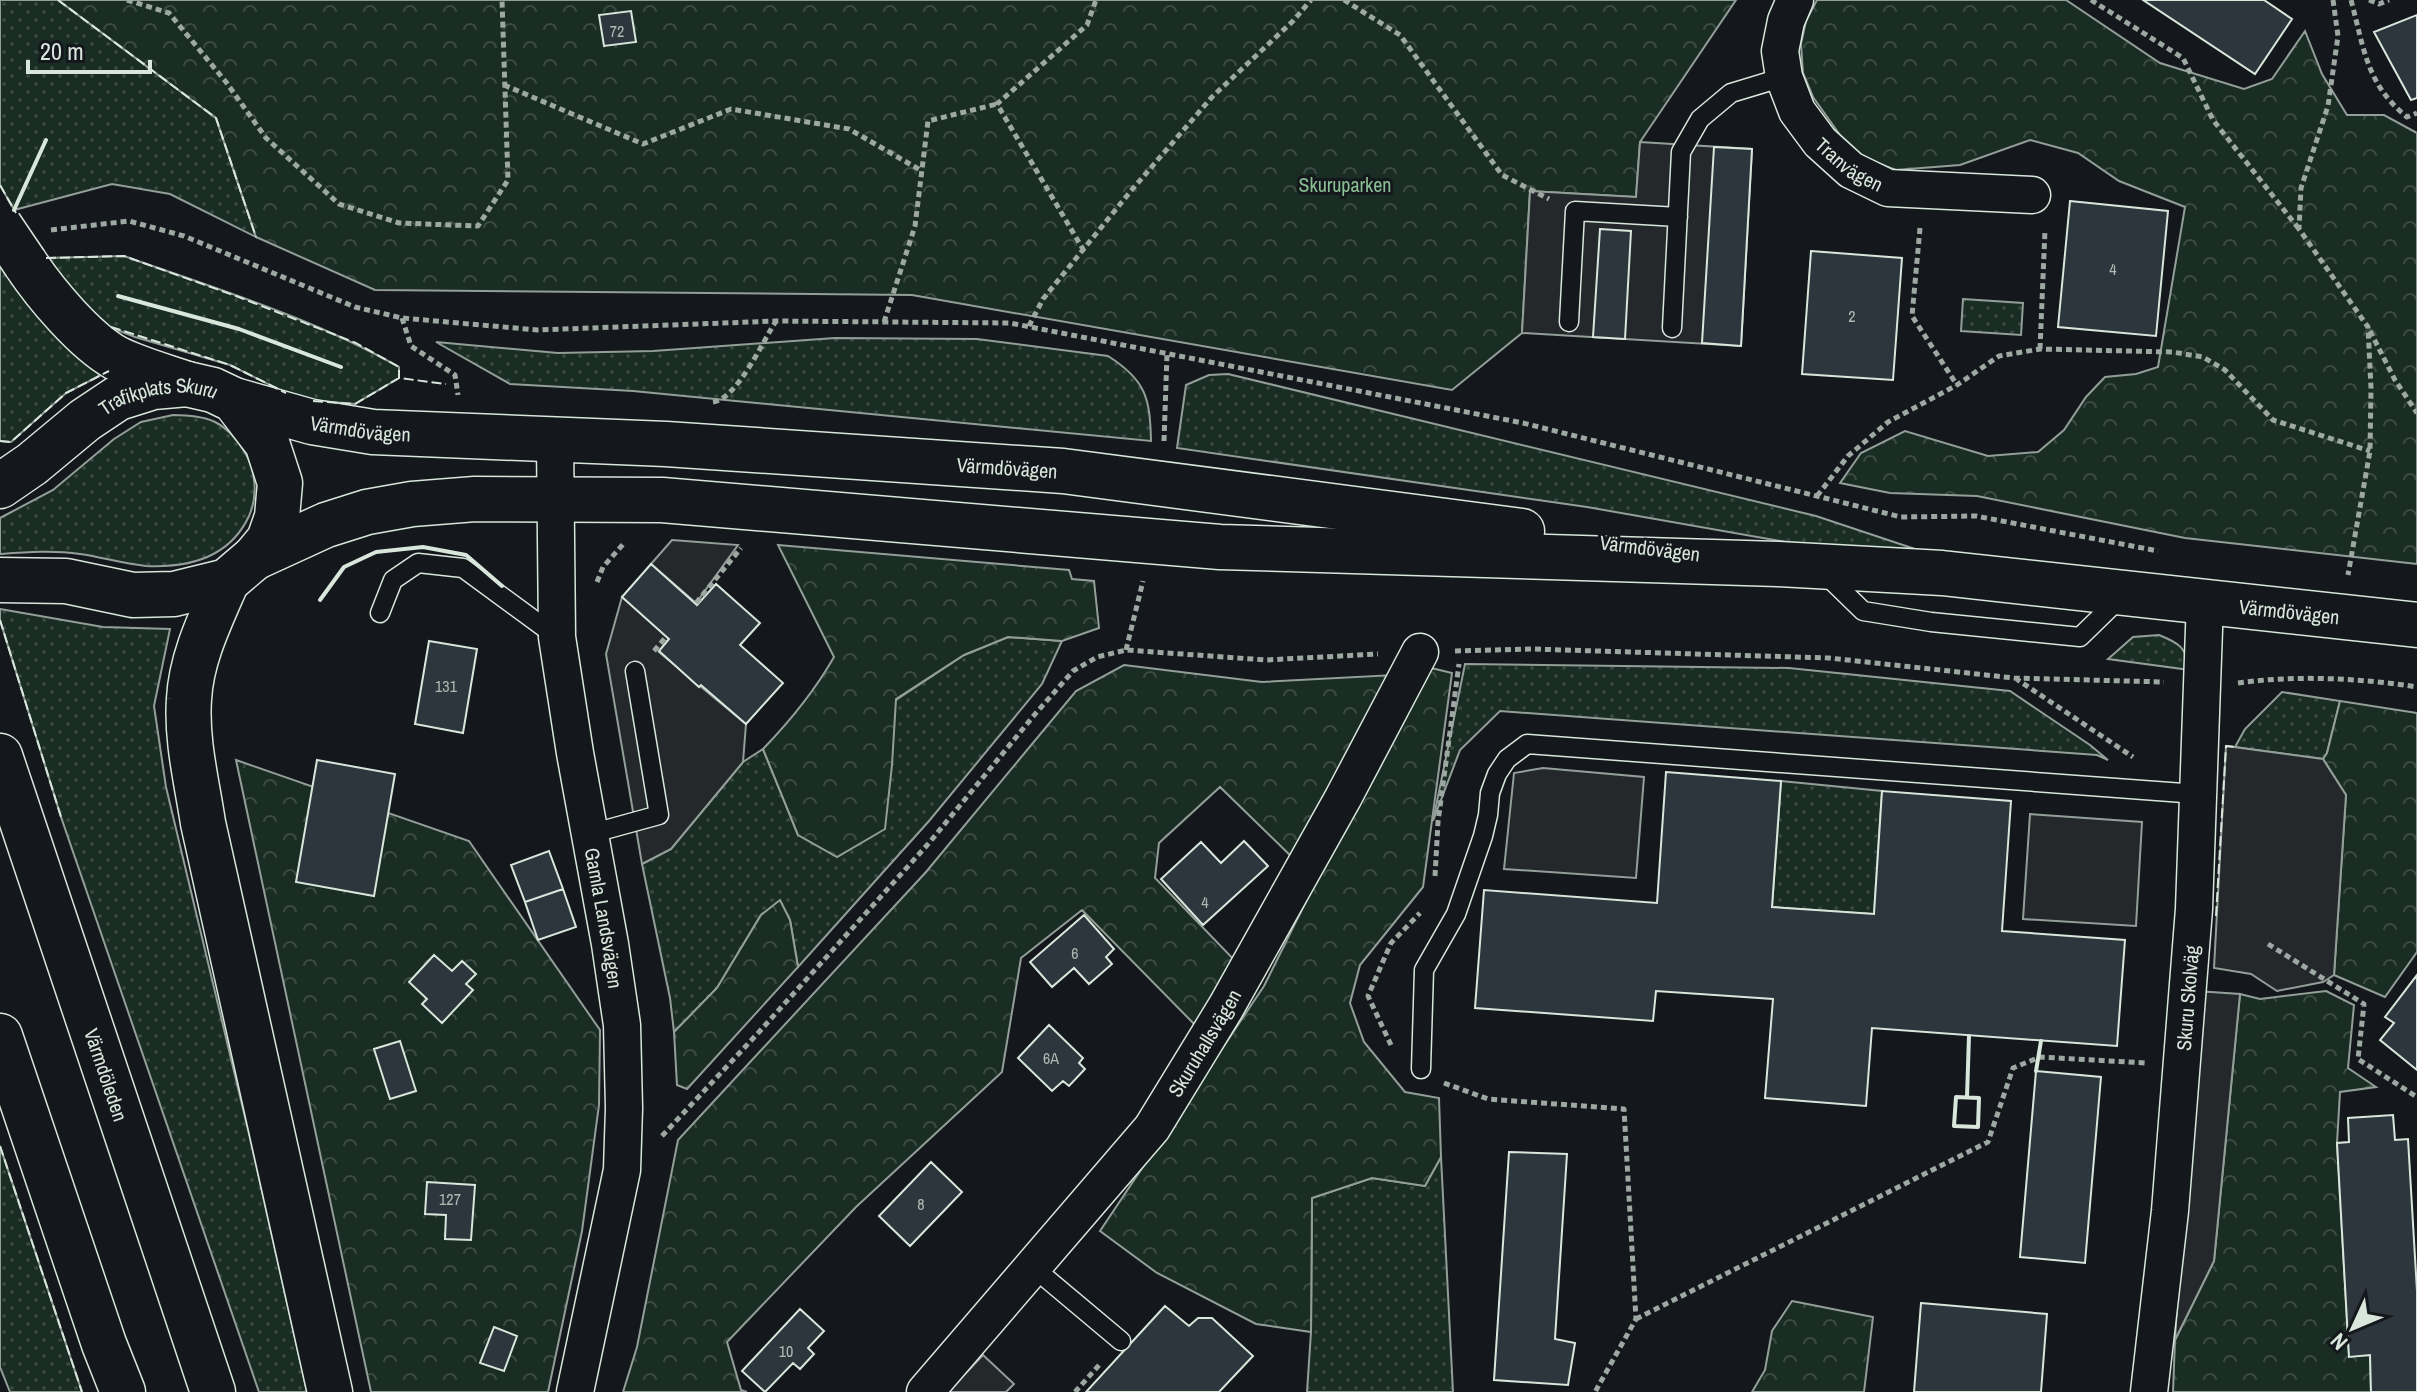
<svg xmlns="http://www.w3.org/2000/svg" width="2417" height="1392" font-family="'Archivo Narrow',sans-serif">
<defs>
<pattern id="grass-dots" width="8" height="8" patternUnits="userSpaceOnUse" patternTransform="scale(2)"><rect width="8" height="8" fill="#1a2d24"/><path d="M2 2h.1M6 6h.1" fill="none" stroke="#3b4b43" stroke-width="1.8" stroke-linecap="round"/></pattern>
<pattern id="forest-crowns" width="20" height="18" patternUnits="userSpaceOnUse" patternTransform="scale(2)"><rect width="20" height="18" fill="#1a2d24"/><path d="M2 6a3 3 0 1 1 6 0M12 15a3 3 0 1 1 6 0" fill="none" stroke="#3b4b43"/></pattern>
</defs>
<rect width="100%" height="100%" fill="#14181c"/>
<path fill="url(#grass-dots)" stroke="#939e99" stroke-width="2" d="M0 0H58L216 118 256 237 170 194 112 184 14 210 0 185Z
M124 256C217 289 313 318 399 367V378L355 404 298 399 230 365 135 337 94 321 46 258Z
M4 268 26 302 67 341 113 369 66 393 11 442 0 441V269Z
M1963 299 2023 303 2021 335 1961 331Z
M835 338 977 339 1108 356C1146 380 1150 398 1151 441L633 391 510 384 436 342 558 353 653 351Z
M1228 374 1816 516 1915 549 1803 545 1587 507 1177 448 1186 385 1209 375Z
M173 415C207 415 226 421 244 451 256 469 258 496 249 516 230 557 189 568 146 566 124 564 102 557 80 554 53 550 27 552 0 554V518L53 490 114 439 141 422Z
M0 609 103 627 170 629 154 706 166 787 249 1134 307 1392H259L61 817 0 620Z
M2159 635C2179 643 2186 647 2190 670L2108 659 2133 637Z
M1008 637 1062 641 1042 684 929 821 798 967 790 920 780 901 761 915 717 988 674 1032 670 998 642 864 671 849 743 762 763 749 798 835 896 700 964 655Z
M1465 664 1789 668 2010 691 2090 745 2108 760 2097 755 1500 711 1460 750 1433 821Z
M2282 692 2340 701 2327 753 2323 759 2235 747 2245 729Z
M1781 781 1882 791 1874 914 1772 907Z
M0 1146 82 1392H10L0 1367Z
M1441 1157 1453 1392H1307L1311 1332 1312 1198 1372 1178 1425 1186Z"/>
<path fill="url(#forest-crowns)" stroke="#939e99" stroke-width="2" d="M58 0H1736L1640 142 1636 197 1530 191 1522 333 1452 390 912 295 375 290 256 237 216 118Z
M1817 0H2066L2160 63 2244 89 2272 79 2305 31 2322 74 2347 115H2384L2417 133V564L2185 538 1977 496 1890 493 1840 483 1861 453 1905 431 1988 456 2038 452 2064 430 2086 397 2105 377 2136 374 2158 367 2185 207 2119 181 2078 153 2030 140 1960 165 1896 170 1864 158 1840 135 1813 97 1803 73 1801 44 1806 21Z
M778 545 1069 570 1072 579 1094 581 1099 628 1062 641 1008 637 964 655 896 699 892 765 885 829 837 857 798 835 763 749C791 720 814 692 834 657Z
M1124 665 1262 682 1394 675 1294 859 1220 787 1159 843 1155 878 1243 969 1200 1030 1082 910 1021 958 1002 1072 856 1207 727 1342 741 1390 747 1392H623L637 1347 678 1140 926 872 1076 691Z
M1423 666 1452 673 1423 887 1360 965 1350 1003 1364 1042 1405 1092 1439 1098 1441 1157 1425 1186 1372 1178 1312 1198 1311 1332 1256 1324 1157 1273 1100 1231 1264 986Z
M2340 701 2417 713V952L2385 997 2334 975 2346 795 2323 759 2327 753Z
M236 760 469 841 600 1030 599 1105 582 1231 548 1392H371Z
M780 900 790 920 798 967 687 1089 677 1085 674 1032 717 988 761 915Z
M2326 991 2354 1005 2348 1068 2376 1087 2340 1092 2337 1143 2349 1356 2370 1355 2371 1392H2173L2175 1340 2214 1261 2240 994 2260 999Z
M1792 1301 1873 1317 1864 1392H1752L1765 1370 1772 1331Z"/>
<path fill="#24282b" stroke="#939e99" stroke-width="2" d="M1640 142 1752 149 1741 346 1522 333 1530 191 1636 197Z
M672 540 738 545 696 603 651 564Z
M622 597 669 639 659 652 746 724 743 762 671 849 642 864 606 654Z
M2226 746 2323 759 2346 795 2334 975 2323 982 2277 991 2251 974 2214 968Z
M1543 768 1644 777 1636 878 1504 869 1514 773Z
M2030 814 2142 822 2136 926 2023 919Z
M2196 991 2240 994 2214 1261 2175 1340Z
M983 1355 1014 1384 1006 1392H948Z"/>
<path fill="#2c363c" stroke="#d8e6dc" stroke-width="2" d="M2143 0H2264L2292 19 2255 74Z
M631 11 636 42 604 46 599 15Z
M2417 15V98L2411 100 2374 32Z
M1714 147 1752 149 1741 346 1702 343Z
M2070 201 2168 211 2156 336 2058 327Z
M1600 229 1631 231 1625 339 1593 337Z
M1811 251 1902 258 1893 380 1802 374Z
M651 564 697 605 716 584 760 623 740 645 783 683 746 724 701 685 699 687 659 651 669 639 622 597Z
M429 641 477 649 463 733 415 724Z
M317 760 395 774 374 896 296 882Z
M1666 772 1781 781 1772 907 1874 914 1882 791 2011 801 2002 931 2125 940 2117 1046 1872 1028 1866 1106 1765 1098 1773 999 1656 991 1653 1021 1475 1008 1484 890 1657 903Z
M1244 841 1268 866 1203 925 1161 879 1201 842 1221 863Z
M549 851 563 889 525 902 511 865Z
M563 889 576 927 538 940 525 902Z
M1084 915 1114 949 1106 957 1112 964 1089 984 1074 968 1052 987 1030 962Z
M434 955 452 971 462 961 476 974 466 984 473 990 442 1023 422 1004 427 999 409 982Z
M2417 975V1070L2380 1040 2394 1023 2385 1017Z
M1049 1025 1083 1058 1079 1063 1085 1069 1069 1086 1063 1081 1052 1091 1018 1058Z
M400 1041 416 1091 390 1099 374 1049Z
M2036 1071 2101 1077 2085 1263 2020 1257Z
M2393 1115 2395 1140 2408 1139 2417 1291V1392H2371L2370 1355 2349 1357 2337 1143 2349 1142 2348 1118Z
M1509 1152 1567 1154 1555 1339 1575 1343 1568 1385 1494 1380Z
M931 1162 962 1192 910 1246 879 1216Z
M427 1182 475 1185 471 1240 445 1239 446 1215 425 1214Z
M1921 1303 2047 1314 2041 1392H1914Z
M1165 1306 1189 1326 1198 1318H1212L1253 1356 1219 1392H1086Z
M800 1309 824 1331 808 1348 814 1354 800 1369 793 1363 765 1392 742 1371Z
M494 1327 517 1336 504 1371 480 1363Z"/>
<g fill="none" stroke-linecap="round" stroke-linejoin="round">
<g stroke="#d8e6dc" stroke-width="21">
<path id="lane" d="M1569 322 1575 211 1678 217
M1672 328 1681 152 1700 119 1731 93 1784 77
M1825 574 1863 611 1931 622 2080 637 2122 596
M380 613 393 580 418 563 463 568 557 637
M590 834 659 815 635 671
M1421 1069 1424 970 1456 914 1483 836 1488 815 1490 793 1497 774 1507 759 1527 744 2197 794
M1034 1268 1121 1341"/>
</g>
<g stroke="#d8e6dc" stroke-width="39">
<g id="street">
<path id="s1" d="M1795 0 1786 21 1780 51 1784 77 1797 111 1820 142 1851 170 1888 188 2032 195"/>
<path id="s2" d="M555 440 557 637 575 753 610 944 622 1025 624 1108 622 1170 575 1392"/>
<path id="s3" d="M925 1392 1152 1128 1226 1007 1343 798 1420 652"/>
<path id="s4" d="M2149 1392 2170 1211 2194 909 2205 601"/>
</g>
</g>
<g stroke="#d8e6dc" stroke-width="47">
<g id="secondary">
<path id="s5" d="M234 400 312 422 373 432 666 444 1063 471 1522 531"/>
<path id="s6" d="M0 486 32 464 85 420 118 398 153 387 187 384 213 390 234 400 267 443 280 483 277 517 269 540 254 558 227 581 174 594 133 595 66 581 0 580"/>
<path id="s7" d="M254 558 326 525 367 512 412 504 475 499 662 500 1220 547 1778 564 1942 573 2417 625"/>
</g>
</g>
<g stroke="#d8e6dc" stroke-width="47">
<g id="highway">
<path d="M25 263C45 293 84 340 116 358 138 369 164 376 187 384"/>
<path d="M227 581C211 618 191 658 189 699 186 740 197 783 203 823L330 1392"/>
<path id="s8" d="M0 756 213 1392"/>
<path d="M0 1036 104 1344 123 1392"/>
</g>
</g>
<path stroke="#9da8a2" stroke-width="5" stroke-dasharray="6 4" stroke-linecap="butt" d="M127 0 169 13 226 82 266 138 339 204 399 223 478 226 508 180 502 0
M1344 0 1400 35 1502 175 1549 199
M2091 0 2183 58 2213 120 2299 229
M2333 0 2338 36 2328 106 2301 188 2299 229 2368 327 2371 388 2370 451 2348 575
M2351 0C2364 48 2366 84 2407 117L2417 113
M2369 0 2379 4 2389 0
M504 85 643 144 731 109 849 129 922 171
M1920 228 1912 316 1957 385
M51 230 129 221 184 236 355 307 402 318 538 330 776 321 1010 323 1523 423 1901 517 1976 516 2158 551
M1084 251 997 104 1087 25 1096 0
M402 318 411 346 455 375 458 395
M884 322 915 226 928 121 997 104
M1029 326 1043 299 1130 192 1212 97 1293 21 1311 0
M2370 331 2395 380 2417 413
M2040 349 2045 230
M713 402C737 399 763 341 776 321
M1164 441 1167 354
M1817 496 1848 456 1888 422 1957 385 1999 356 2040 349 2172 352 2203 357 2225 370 2273 420 2370 451
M597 582 603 567 625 542
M696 603 741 548
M1126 650 1143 581
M654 651 666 637
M1455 651 1531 649 1829 658 2014 678 2164 682
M2015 678 2133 757
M2238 683C2294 675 2360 678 2417 687
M1435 876 1438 822 1459 664
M2268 944 2364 1004 2358 1059 2417 1097
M1391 1045 1368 996 1391 943 1420 913
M1444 1083 1488 1099 1624 1109 1636 1319 1595 1392
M662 1136 759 1032 929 843 1036 713 1073 671 1097 657 1126 650 1266 660 1378 654
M1636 1319 1988 1142 2013 1068 2040 1057 2146 1063
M1075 1392 1101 1363"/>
<use href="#lane" stroke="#14181c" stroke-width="18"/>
<use href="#street" stroke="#14181c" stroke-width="36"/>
<use href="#secondary" stroke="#14181c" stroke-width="44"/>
<use href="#highway" stroke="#14181c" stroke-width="44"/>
<g stroke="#d8e6dc" stroke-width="47" stroke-linecap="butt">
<path id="highway-bridge" d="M0 226 25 263"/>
</g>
<use href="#highway-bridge" stroke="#14181c" stroke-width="44"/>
<path stroke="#d8e6dc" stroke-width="2" stroke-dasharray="10 4" stroke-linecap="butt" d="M58 0 216 118 256 237
M0 185 16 213
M46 258 124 256 236 296 356 343 399 367V378
M111 327 230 365 286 393
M313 401 355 404 399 378 446 384
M0 441 11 442 66 393 109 371
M0 620 61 817
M2216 916 2226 746 2235 747
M0 1146 82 1392"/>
<path stroke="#d8e6dc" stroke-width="4" d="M14 210 46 140
M118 296 239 329 341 367
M320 600 344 567 376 552 423 547 466 555 502 586
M2036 1071 2041 1041
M1956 1097 1979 1098 1978 1127 1954 1126Z
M1967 1097 1969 1036"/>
</g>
<g text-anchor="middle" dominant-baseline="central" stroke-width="6" stroke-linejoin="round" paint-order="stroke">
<g font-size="16" fill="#adbab4">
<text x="617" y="31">72</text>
<text x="2113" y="269">4</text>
<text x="1852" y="316">2</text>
<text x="446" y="686">131</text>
<text x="1205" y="902">4</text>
<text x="1075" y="953">6</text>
<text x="1051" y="1058">6A</text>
<text x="450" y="1199">127</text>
<text x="921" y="1204">8</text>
<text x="786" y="1351">10</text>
</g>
<g font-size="20" fill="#d8e6dc" stroke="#14181c">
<text stroke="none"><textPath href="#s1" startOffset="192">Tranvägen</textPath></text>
<text stroke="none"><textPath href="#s6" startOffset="188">Trafikplats Skuru</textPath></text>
<text stroke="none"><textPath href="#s5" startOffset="130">Värmdövägen</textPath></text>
<text stroke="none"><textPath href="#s5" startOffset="778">Värmdövägen</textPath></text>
<text transform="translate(1650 548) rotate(7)">Värmdövägen</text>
<text stroke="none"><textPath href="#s7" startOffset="2050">Värmdövägen</textPath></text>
<text stroke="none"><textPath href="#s2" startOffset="482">Gamla Landsvägen</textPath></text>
<text stroke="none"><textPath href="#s4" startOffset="396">Skuru Skolväg</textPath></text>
<text stroke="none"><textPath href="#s3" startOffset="448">Skuruhallsvägen</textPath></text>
<text stroke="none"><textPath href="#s8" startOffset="336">Värmdöleden</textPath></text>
</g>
<g font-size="20" fill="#8ac095" stroke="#14181c">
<text x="1345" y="184">Skuruparken</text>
</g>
</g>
<g transform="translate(2353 1328) rotate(226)" stroke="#14181c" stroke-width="6" paint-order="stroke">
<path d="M0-6L14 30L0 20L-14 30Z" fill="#d8e6dc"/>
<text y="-12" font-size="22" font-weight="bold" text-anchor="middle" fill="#d8e6dc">N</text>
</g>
<path d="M28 60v12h122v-12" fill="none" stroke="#d8e6dc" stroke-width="4"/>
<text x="40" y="60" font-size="24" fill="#d8e6dc" stroke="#14181c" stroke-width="6" paint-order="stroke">20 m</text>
</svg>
